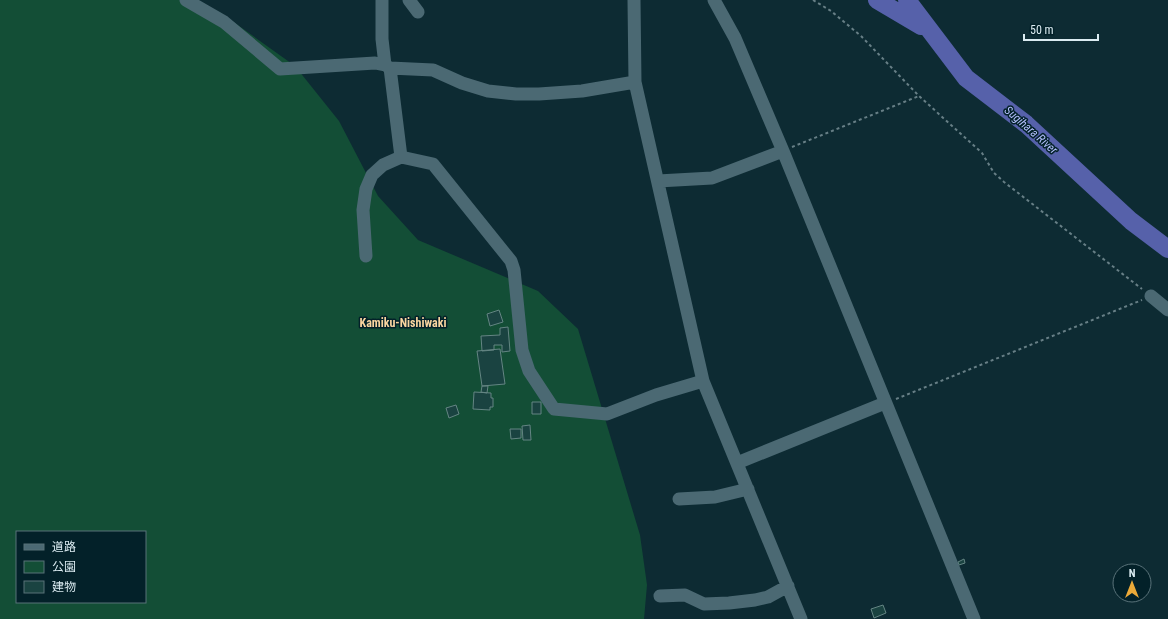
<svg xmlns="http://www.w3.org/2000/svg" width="1168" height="619" font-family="'Roboto Condensed','Noto Sans JP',sans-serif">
<rect width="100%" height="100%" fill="#0d2b33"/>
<path fill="#134e36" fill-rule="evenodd" d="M0 0H194L221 13 295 66 339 121 378 196 418 240 538 291 578 329 640 535 647 585 644 619H0ZM17 532H145V602H17Z"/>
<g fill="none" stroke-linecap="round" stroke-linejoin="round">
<path stroke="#5661aa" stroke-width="18" d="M877 0 921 26
M907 0 966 78 1026 124 1131 221 1168 249"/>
</g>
<path fill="#1a4341" stroke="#648583" d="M499 310 503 322 490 326 487 314Z
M508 327 510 351 502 352V345H494V350L482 351 481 336 500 335V328Z
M500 349 505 384 482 386 477 351Z
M482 386H488L487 393 481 392Z
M474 392 491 393V398H493V407H490V410L473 409Z
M532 402H541V414H532Z
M456 405 459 414 449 418 446 408Z
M530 425 531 440H523L522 426Z
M510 429H521V438L511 439Z
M964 559 965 563 959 565 958 562Z
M883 605 886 613 874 618 871 609Z"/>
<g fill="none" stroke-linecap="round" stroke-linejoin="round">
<path stroke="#677f86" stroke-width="2" stroke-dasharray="3 3" stroke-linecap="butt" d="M813 0 831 11 861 36 919 96 982 153 994 173 1004 182 1142 289
M792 147 919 96
M896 399 1142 300"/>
<path stroke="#4b6973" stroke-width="13" d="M186 0 224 22 280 69 375 63 385 65 390 68 433 70 462 83 488 91 516 94H539L582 91 635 82
M382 0V39L385 65
M409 0 418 12
M634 0 635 82 703 381 801 619
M714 0 735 38 783 151 974 619
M390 68 401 157
M658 181 712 178 783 151
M366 256 363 210 366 189 372 175 383 165 401 157 433 164 511 261 514 270 522 350 529 371 554 409 607 414 656 395 703 381
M1151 296 1168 310
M737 463 885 403
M679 499 715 497 748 489
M660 596 685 595 704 604 729 603 755 600 768 597 788 586"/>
</g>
<g text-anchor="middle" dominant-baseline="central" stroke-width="3" stroke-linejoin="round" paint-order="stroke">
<g font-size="12" font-style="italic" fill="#b3bffc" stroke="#032129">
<text transform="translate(1031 130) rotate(41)">Sugihara River</text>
</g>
<g font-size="12" font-weight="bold" fill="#fad5a0" stroke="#032129">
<text x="403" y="323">Kamiku-Nishiwaki</text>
</g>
</g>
<rect x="16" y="531" width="130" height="72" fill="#032129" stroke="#597279"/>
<rect x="24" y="544" width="20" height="6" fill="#4b6973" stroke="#597279"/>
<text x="52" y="551" font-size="12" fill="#dbebf1">道路</text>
<rect x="24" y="561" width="20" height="12" fill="#134e36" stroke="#597279"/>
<text x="52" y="571" font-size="12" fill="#dbebf1">公園</text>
<rect x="24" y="581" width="20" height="12" fill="#1a4341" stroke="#597279"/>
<text x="52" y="591" font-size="12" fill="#dbebf1">建物</text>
<g transform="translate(1132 583)"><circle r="19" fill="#032129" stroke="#597279"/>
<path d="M0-3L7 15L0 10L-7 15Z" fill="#ebaa39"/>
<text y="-6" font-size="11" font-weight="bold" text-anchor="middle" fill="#dbebf1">N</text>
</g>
<path d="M1024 34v6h74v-6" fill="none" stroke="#dbebf1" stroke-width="2"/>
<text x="1030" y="34" font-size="12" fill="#dbebf1" stroke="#032129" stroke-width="3" paint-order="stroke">50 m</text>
</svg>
